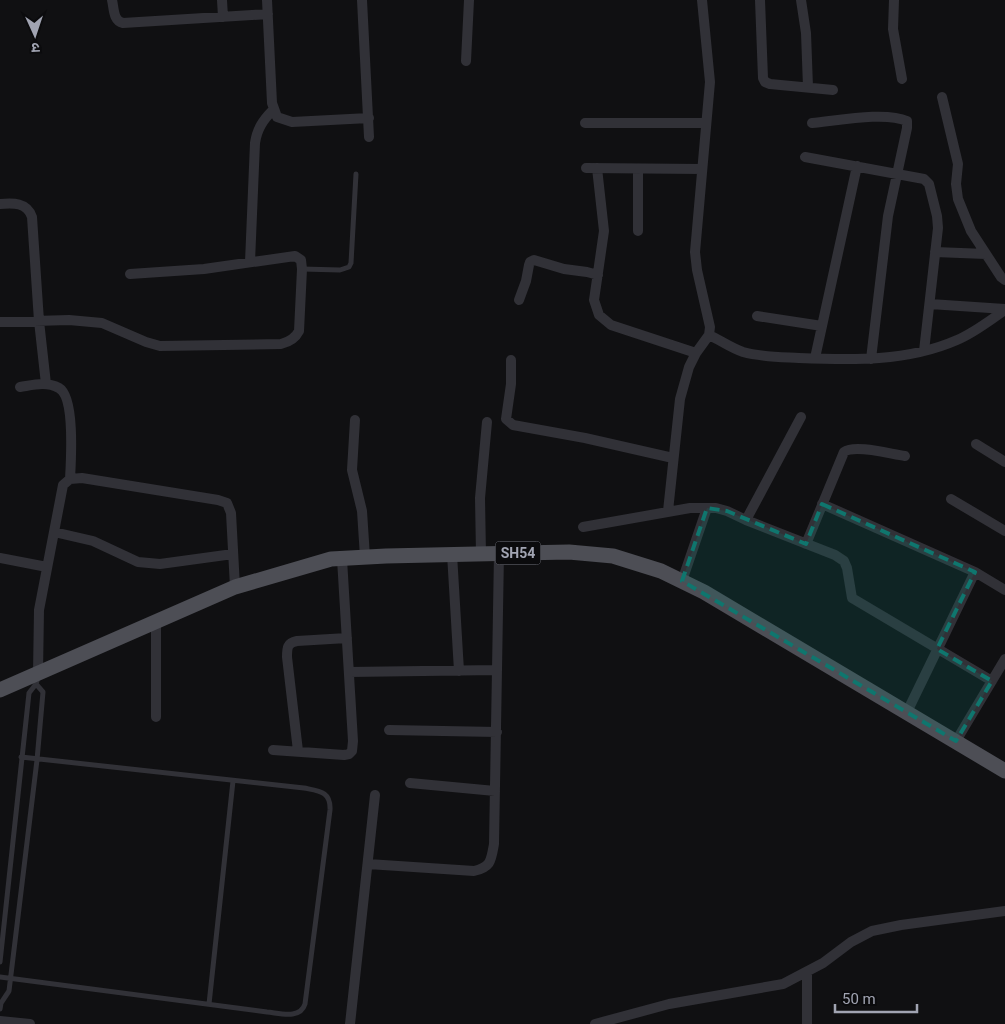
<svg xmlns="http://www.w3.org/2000/svg" width="1005" height="1024" font-family="Roboto,'Noto Sans Devanagari',sans-serif">
<rect width="100%" height="100%" fill="#101012"/>
<g fill="none" stroke-linecap="round" stroke-linejoin="round">
<path stroke="#313137" stroke-width="5" d="M302 269 340 270 349 267 351 263 356 174
M0 962 29 693 36 684 37 681
M0 977 267 1012C279 1013 300 1020 305 1004L330 810C331 791 319 791 304 788L21 757
M209 1004 233 781
M0 1009 1 1003 9 991 37 760 43 692 36 684"/>
<path stroke="#313137" stroke-width="10" d="M112 0C114 8 113 21 123 23L268 14
M222 0 223 17
M267 0 272 103 277 117 292 122 369 118
M362 0 369 137
M760 0 763 78 765 82 770 84 833 90
M801 0 806 33 808 87
M894 0 893 29 902 79
M466 61 469 0
M942 97 958 164 956 184 958 199 971 231 1001 277 1005 280
M585 123H706
M812 123C836 121 885 111 907 121V128L888 216 871 359
M805 157 924 179 929 184 937 216 938 228 924 351
M586 168 702 169
M597 168 604 231 594 300 599 315 611 325 696 353
M0 204C13 203 27 202 32 217L39 321 46 384
M638 231V169
M935 252 986 254
M250 262 255 143C257 129 263 120 273 110
M519 300 526 281 529 265 530 262 534 260 564 269 587 272 598 275
M930 304 1005 309
M757 316 822 326
M0 322 69 320 102 323 146 342 160 346 281 344C289 342 295 339 299 331L302 269 301 260 295 256 204 269 130 274
M709 335C720 340 731 348 743 352 761 357 781 357 799 358 852 360 907 362 957 340 974 333 989 321 1005 310
M815 358 857 166
M511 360V384L506 419 513 425 585 438 673 458
M20 387C33 385 46 381 59 388 75 397 71 461 70 479
M355 420 352 470 362 511 365 557
M976 444 1005 462
M951 499 1005 531
M822 504 975 572 1005 590
M668 511 680 399 689 367 696 353 709 335 710 327 697 270 695 252 710 82 702 0
M746 520 801 417
M583 527 690 508H716L727 511 746 520 835 555 844 561 847 568 852 598 992 681
M54 532 93 541 138 562 160 564 233 554
M806 544 844 452C855 444 890 454 905 456
M452 554 459 671
M481 554 480 498 487 422
M0 558 47 567
M682 581 707 508
M349 672 497 670
M38 673 39 610 63 485 70 479 82 478 218 500 227 503 231 513 235 587
M907 712 975 572
M156 717V622
M389 730 497 732
M956 741 1005 659
M273 750 344 755 349 754 352 751 353 741 342 559
M298 751 287 657C287 648 287 643 297 641L347 638
M410 783 495 791
M368 864 474 871C491 867 491 861 494 844L499 553
M807 972V1024
M0 1021 30 1024
M350 1024 375 795
M595 1024 669 1004 783 984 823 963 851 942 872 931 901 925 1005 911"/>
<path stroke="#4d4e55" stroke-width="15" d="M0 690 235 587 331 559 386 556 569 552 613 556 661 571 704 592 1005 771"/>
</g>
<path fill="#0f766e" fill-opacity="0.2" stroke="#0f766e" stroke-width="4" stroke-dasharray="10 6" stroke-linejoin="round" d="M822 504 975 572 937 649 992 681 956 741 682 581 707 508 727 511 806 544Z"/>
<g text-anchor="middle" dominant-baseline="central" stroke-width="5" stroke-linejoin="round" paint-order="stroke">
<rect fill="#0b0b0d" stroke="#747680" stroke-width="1" x="495.5" y="541.5" width="45" height="23" rx="4"/>
<g font-size="14" font-weight="bold" fill="#a1a4b2">
<text x="518" y="553">SH54</text>
</g>
</g>
<g transform="translate(35 35) rotate(177)" stroke="#0b0b0d" stroke-width="4" paint-order="stroke">
<path d="M0-4L9 19L0 12L-9 19Z" fill="#a1a4b2"/>
<text y="-8" font-size="14" font-weight="bold" text-anchor="middle" fill="#a1a4b2">उ</text>
</g>
<path d="M835 1004v8h82v-8" fill="none" stroke="#a1a4b2" stroke-width="2.5"/>
<text x="842" y="1004" font-size="15" fill="#a1a4b2" stroke="#0b0b0d" stroke-width="4" paint-order="stroke">50 m</text>
</svg>
